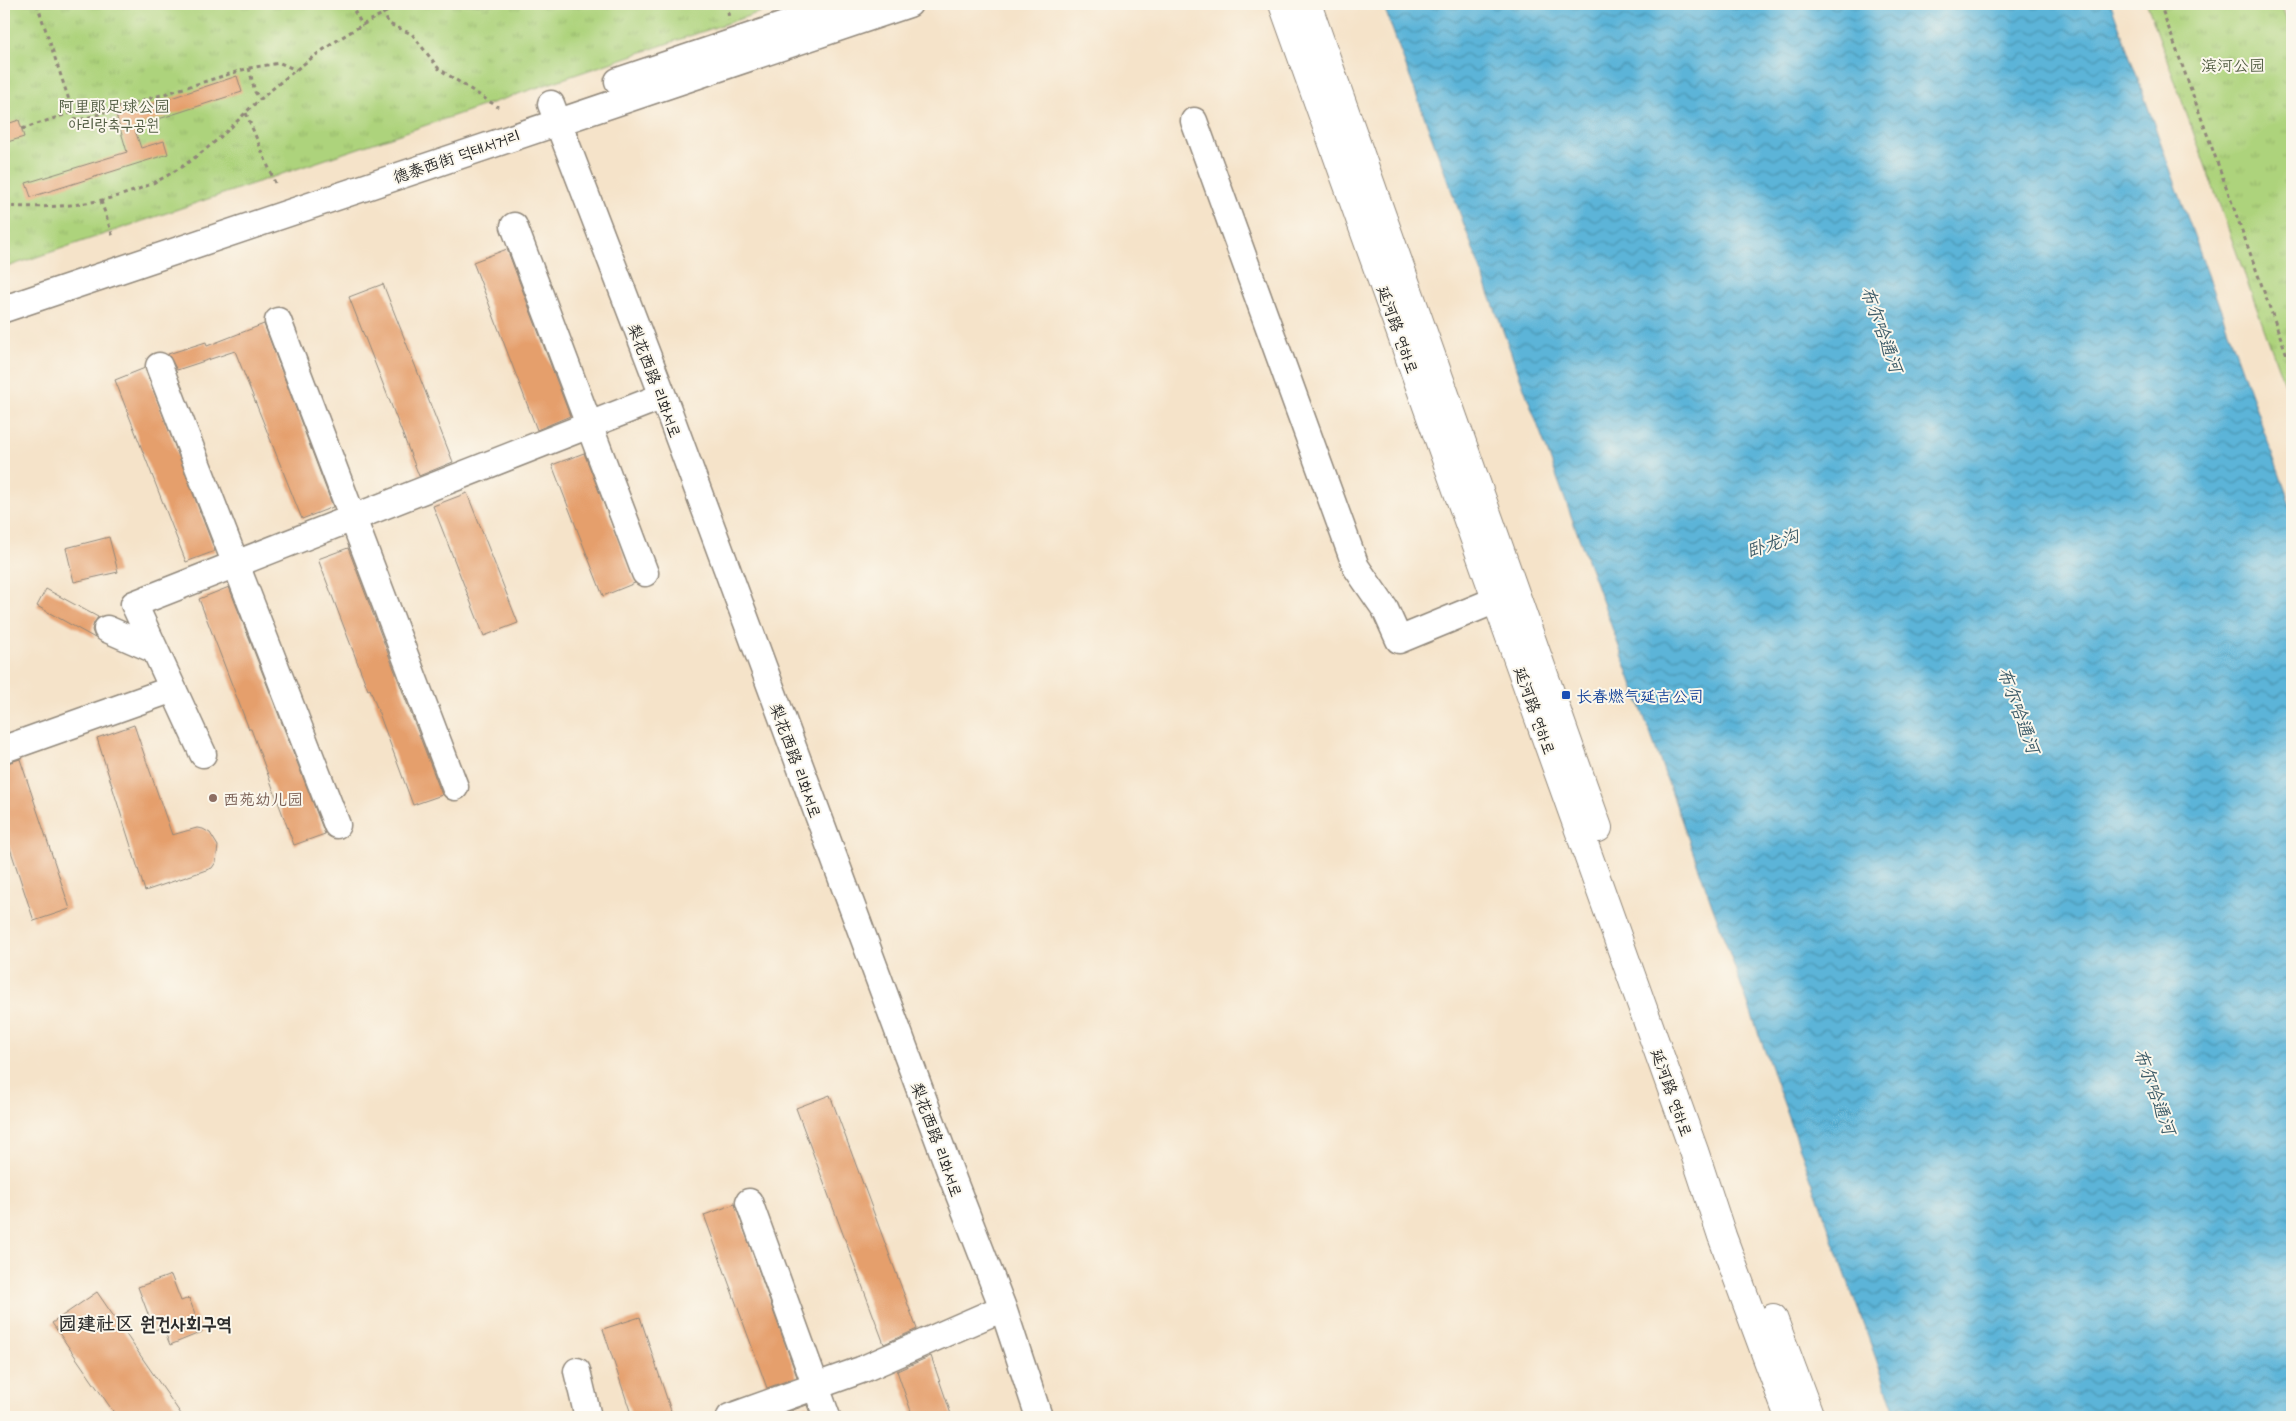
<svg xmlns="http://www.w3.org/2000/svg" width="2296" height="1421" font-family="'Playpen Sans','LXGW WenKai TC','Poor Story',sans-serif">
<defs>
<pattern id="park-tufts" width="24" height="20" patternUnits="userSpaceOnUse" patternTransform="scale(1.25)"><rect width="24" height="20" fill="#add37c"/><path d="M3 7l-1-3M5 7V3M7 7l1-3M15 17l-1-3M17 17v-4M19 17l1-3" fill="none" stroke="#95b56b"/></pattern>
<pattern id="water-waves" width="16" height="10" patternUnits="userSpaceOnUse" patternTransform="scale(1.25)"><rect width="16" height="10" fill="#5bb4d8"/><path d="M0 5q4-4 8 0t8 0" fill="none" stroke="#4b93af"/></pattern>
</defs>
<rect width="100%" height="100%" fill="#fbf7ec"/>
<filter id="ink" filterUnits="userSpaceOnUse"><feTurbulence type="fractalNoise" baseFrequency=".02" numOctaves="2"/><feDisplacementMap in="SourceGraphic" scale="10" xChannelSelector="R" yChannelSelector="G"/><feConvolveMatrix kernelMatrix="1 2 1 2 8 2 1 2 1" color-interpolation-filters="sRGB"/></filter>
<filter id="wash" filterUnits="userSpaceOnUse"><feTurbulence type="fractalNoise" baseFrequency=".0096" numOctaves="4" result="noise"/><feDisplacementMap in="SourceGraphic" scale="20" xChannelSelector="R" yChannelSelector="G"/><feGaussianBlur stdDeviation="1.12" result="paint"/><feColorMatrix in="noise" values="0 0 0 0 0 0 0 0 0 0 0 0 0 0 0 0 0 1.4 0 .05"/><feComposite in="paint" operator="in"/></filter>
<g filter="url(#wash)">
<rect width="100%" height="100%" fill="#f5e3c9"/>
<path fill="url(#park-tufts)" stroke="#6c7f54" d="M4 4H784L4 268Z
M2147 4H2281L2292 34V406Z"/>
<path fill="url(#water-waves)" stroke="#437082" d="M1383 4H2111L2292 509V1417H1897L1606 611Z"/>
<g id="blocks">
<path fill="#e59f6c" d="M237 76 242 92 134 127 141 148 164 141 168 154 31 197 26 183 127 152 114 108 126 104 129 112Z
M19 120 24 137 4 143V125Z
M507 249 570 416 537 430 473 262Z
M383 284 453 462 419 476 349 297Z
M264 324 333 507 302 519 235 351 177 370 168 354 206 342 207 346Z
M145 368 215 551 186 562 115 380Z
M584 453 635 583 603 596 552 465Z
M467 493 518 623 484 636 433 506Z
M109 537 118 572 74 582 66 548Z
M348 548 442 795 413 805 370 689 368 690 318 559Z
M229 587 325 834 294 845 251 729H249L199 599Z
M46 589 98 617 94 623 92 630 95 638 37 606Z
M134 725 172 835 197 828 203 829 210 833 218 846 216 862 212 868 145 891 97 738Z
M20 759 70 909 34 921 4 830V764Z
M830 1095 917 1329 884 1344 796 1108Z
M735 1204 797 1377 767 1388 704 1215Z
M171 1275 181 1301 189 1298 202 1332 170 1345 163 1327 154 1330 138 1287Z
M97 1292 145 1362 183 1417H117L52 1323Z
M640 1317 673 1417H632L603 1329Z
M931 1356 952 1417H913L897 1371Z
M807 1405 811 1417H777V1416Z"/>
</g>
</g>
<g filter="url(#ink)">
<use href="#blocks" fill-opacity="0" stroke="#90877a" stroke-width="1"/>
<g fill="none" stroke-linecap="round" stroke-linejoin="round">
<g stroke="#90877a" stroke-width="29">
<path id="minor" d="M618 81 847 4
M551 104 663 396 954 1182 1003 1308 1039 1417
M1194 121 1356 567 1385 609 1399 640 1496 600
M514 226 645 573
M4 309 909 4
M278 321 455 787
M159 366 337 825
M107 629 155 650
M4 749 173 689
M203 754 134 604 663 396
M749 1202 827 1417
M577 1371 588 1417
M730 1417 861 1370 1003 1308"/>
</g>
<g stroke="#90877a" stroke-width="30">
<path id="major" d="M1283 4 1694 1151 1722 1236 1789 1417
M1307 4 1598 828
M1773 1318 1810 1417"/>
</g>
<path stroke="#90877a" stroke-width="3" stroke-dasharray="4 4" stroke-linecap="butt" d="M37 4 76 121 249 68 280 63 296 70
M350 4 363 26
M379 4 389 24 412 34 439 69 498 107
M727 4 729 20
M2160 4 2292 369
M249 68 255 92 260 99
M246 113 275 183
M22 129 73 112
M101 201 113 237
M4 206C56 209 107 205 155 182 180 170 206 150 226 132 238 121 249 108 262 98 304 61 352 27 403 4"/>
<use href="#minor" stroke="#fff" stroke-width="26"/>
<use href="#major" stroke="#fff" stroke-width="28"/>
</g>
</g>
<rect fill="#1a4fb4" stroke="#fbf7ec" stroke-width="2" x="1561" y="690" width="10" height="10" rx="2.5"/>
<circle fill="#8d6e63" stroke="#fbf7ec" stroke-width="2" cx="213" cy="798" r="5"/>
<g text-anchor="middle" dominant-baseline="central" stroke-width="4" stroke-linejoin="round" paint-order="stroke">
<g font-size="16" fill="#525d43" stroke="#fbf7ec">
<text x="2233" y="64">滨河公园</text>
<text x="114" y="105">阿里郎足球公园<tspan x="114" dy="18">아리랑축구공원</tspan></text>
</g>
<g font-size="16" fill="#2b2b2b" stroke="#fbf7ec">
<text transform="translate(456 155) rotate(-19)">德泰西街 덕태서거리</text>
<text transform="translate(1399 329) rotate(70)">延河路 연하로</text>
<text transform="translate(656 380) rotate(69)">梨花西路 리화서로</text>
<text transform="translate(1536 710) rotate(70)">延河路 연하로</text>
<text transform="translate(797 760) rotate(70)">梨花西路 리화서로</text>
<text transform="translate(1673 1092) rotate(70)">延河路 연하로</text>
<text transform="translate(938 1139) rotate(70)">梨花西路 리화서로</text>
</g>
<g font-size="16" fill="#164399" stroke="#fbf7ec" text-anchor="start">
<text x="1576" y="695">长春燃气延吉公司</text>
</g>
<g font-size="16" fill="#785e54" stroke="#fbf7ec" text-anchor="start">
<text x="223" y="798">西苑幼儿园</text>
</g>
<g font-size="18" font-style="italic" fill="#3c5b68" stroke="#fbf7ec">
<text transform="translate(1883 329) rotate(70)">布尔哈通河</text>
<text transform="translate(1772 542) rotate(-18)">卧龙沟</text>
<text transform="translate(2020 710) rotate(70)">布尔哈通河</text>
<text transform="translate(2156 1091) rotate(70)">布尔哈通河</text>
</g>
<g font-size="19" font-weight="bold" fill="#2b2b2b" stroke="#fbf7ec">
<text x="145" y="1322">园建社区 원건사회구역</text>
</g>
</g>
<rect width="2296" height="1421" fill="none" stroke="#fbf7ec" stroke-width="20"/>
</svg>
